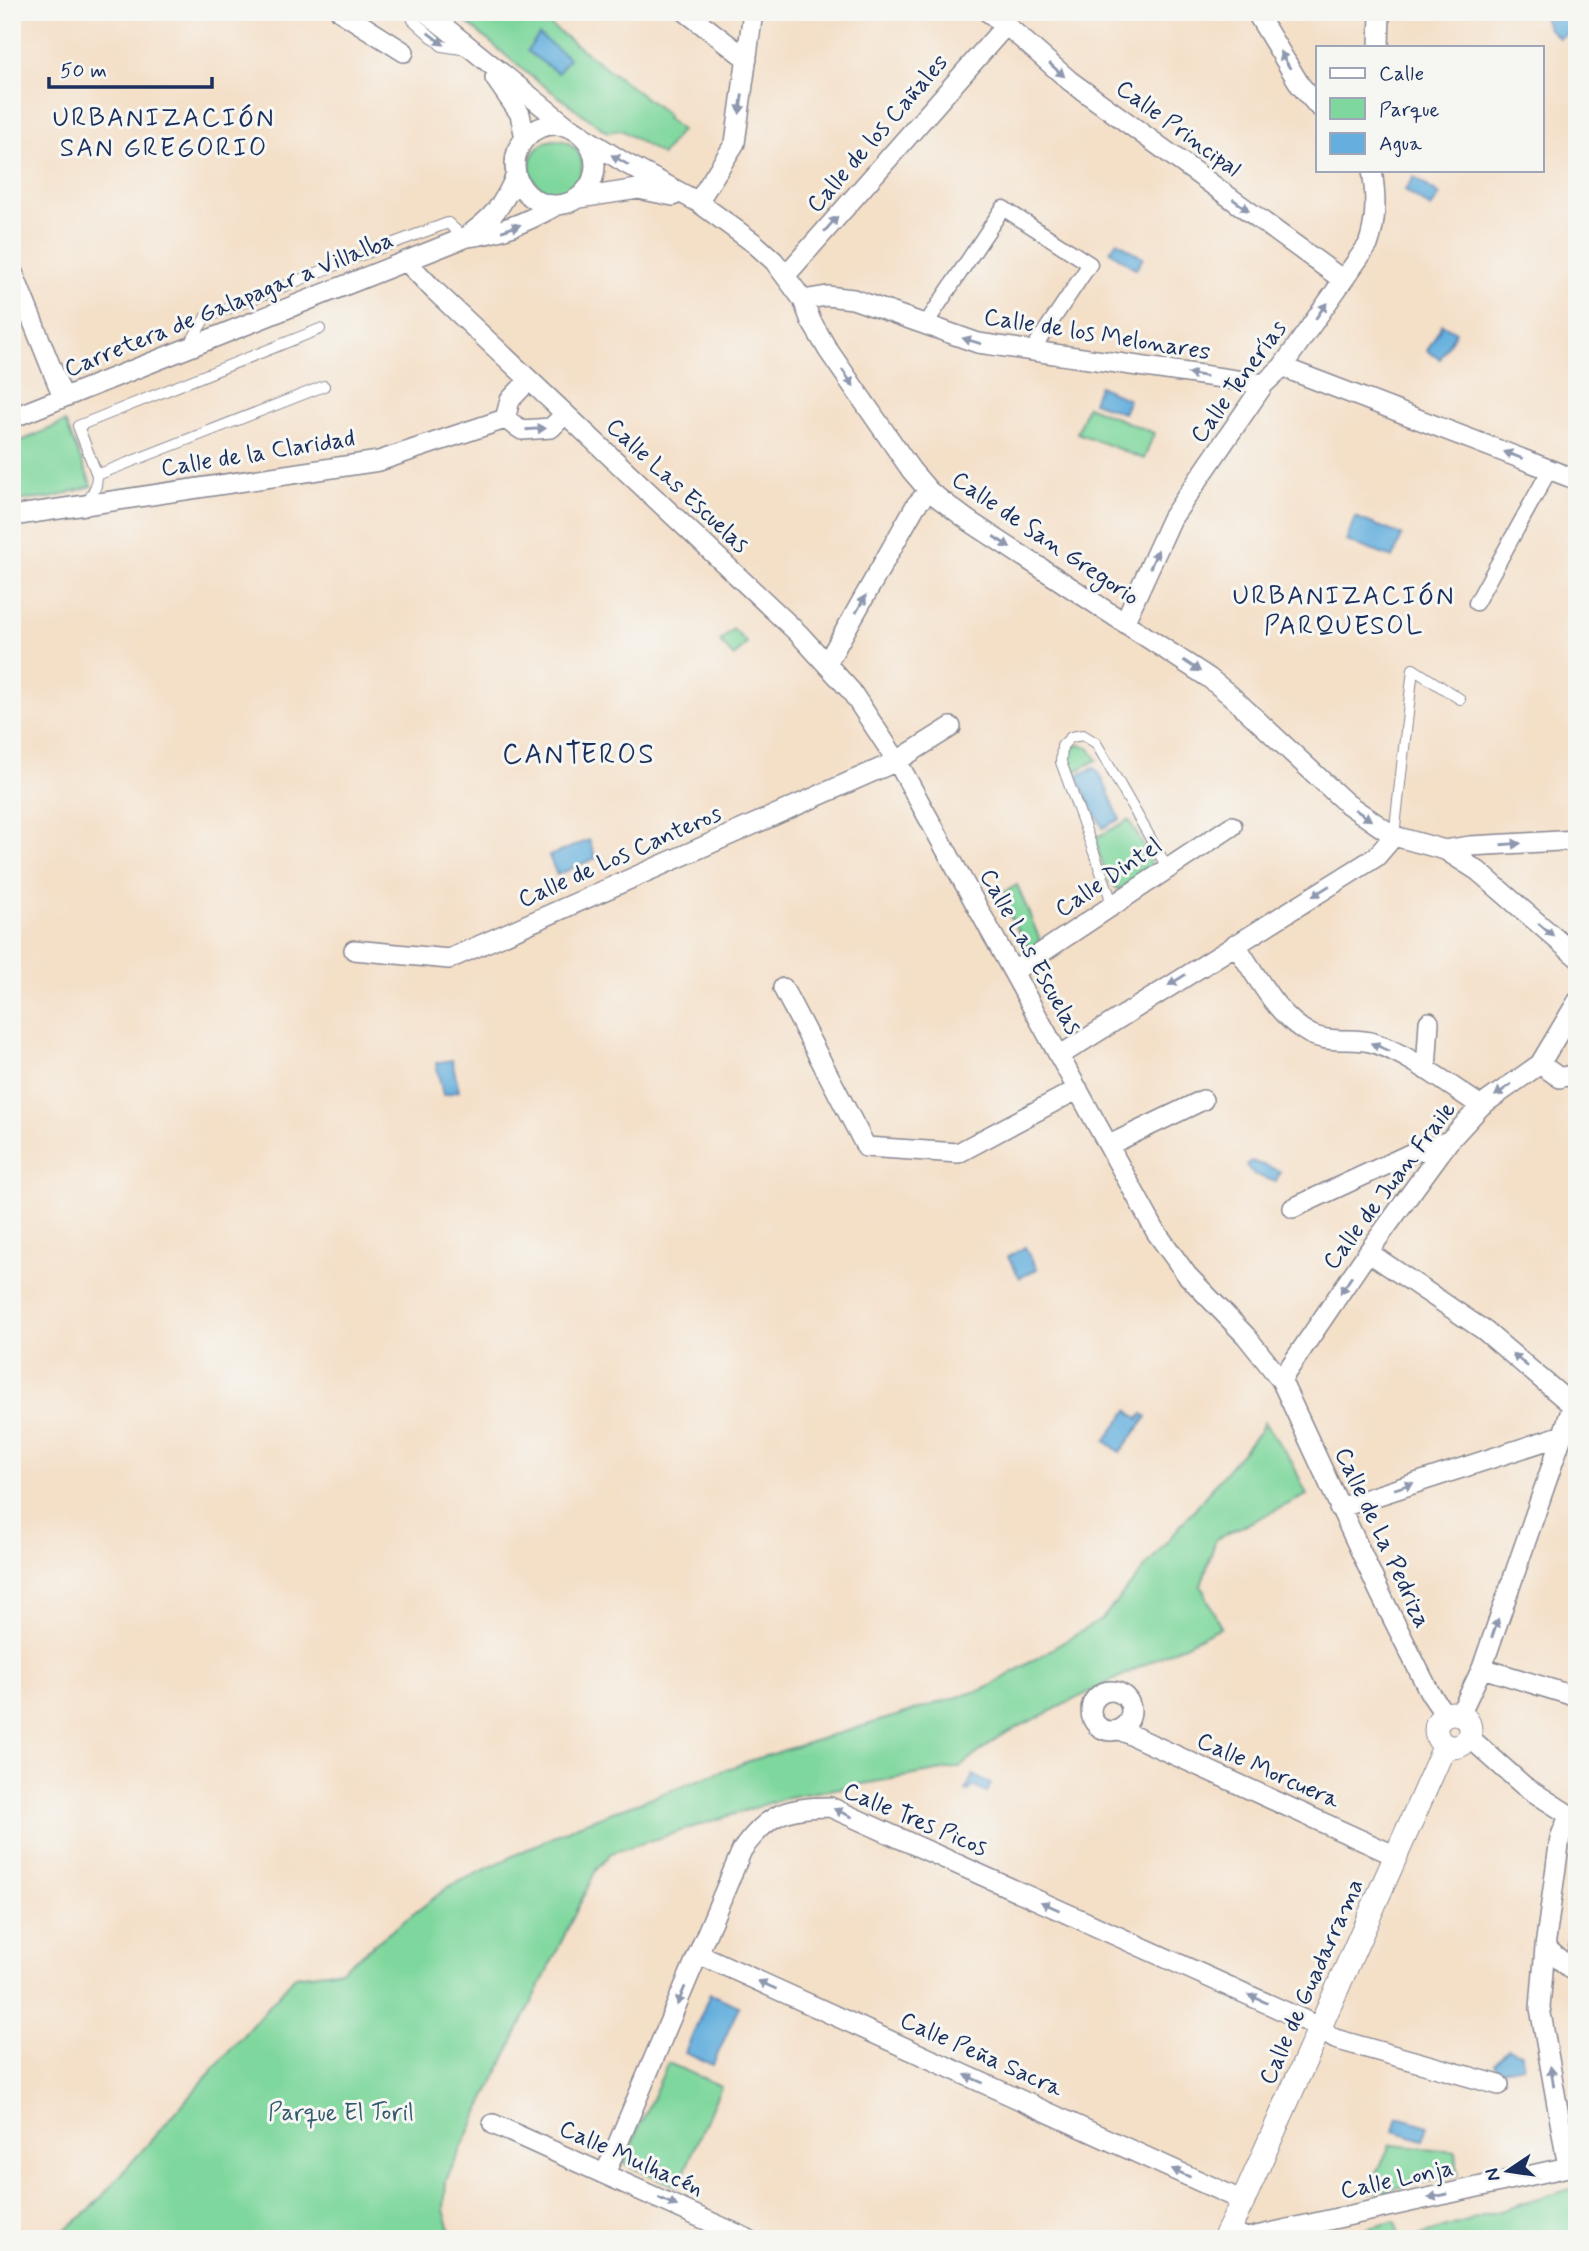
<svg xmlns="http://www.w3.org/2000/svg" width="1589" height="2251" font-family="Mynerve,sans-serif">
<rect width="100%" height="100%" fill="#f6f6f2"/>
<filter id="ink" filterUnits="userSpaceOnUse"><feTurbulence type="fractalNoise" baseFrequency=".0143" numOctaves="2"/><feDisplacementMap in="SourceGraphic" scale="14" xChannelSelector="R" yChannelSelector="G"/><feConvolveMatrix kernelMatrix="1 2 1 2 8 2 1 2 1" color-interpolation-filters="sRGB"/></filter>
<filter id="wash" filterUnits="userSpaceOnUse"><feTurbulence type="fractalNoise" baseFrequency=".00686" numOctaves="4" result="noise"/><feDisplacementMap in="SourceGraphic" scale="28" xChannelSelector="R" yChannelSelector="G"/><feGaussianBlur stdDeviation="1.57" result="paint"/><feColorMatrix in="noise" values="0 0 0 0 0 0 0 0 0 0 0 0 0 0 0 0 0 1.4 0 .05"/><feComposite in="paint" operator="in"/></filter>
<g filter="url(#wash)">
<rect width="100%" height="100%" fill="#f4dfc7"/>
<path fill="#7ed79c" stroke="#4c837d" stroke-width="2" d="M454 12H533L668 115 666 118 681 130 662 155 621 130 607 132 528 74Z
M530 166a26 26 0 1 1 52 0a26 26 0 1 1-52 0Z
M1087 406 1154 433 1144 459 1077 433Z
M65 422 92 486 51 498 12 501V445Z
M733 629 747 643 734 657 720 642Z
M1081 745 1089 747 1097 760 1072 773 1068 761 1069 752 1076 746Z
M1129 820 1151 859 1150 868 1120 890C1104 883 1100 854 1095 838Z
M1017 885 1042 945 1034 948 1026 944 998 896Z
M1264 1422 1292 1462 1307 1495 1216 1539 1201 1586 1221 1627 1000 1736 960 1767 788 1797 611 1853 596 1870 446 2180 444 2210 453 2239H53L90 2210 295 1976 341 1970 448 1887 578 1825 749 1761 987 1688 1102 1619 1260 1431Z
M668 2063 721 2086 678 2187 623 2163Z
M1390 2145 1456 2151 1458 2175 1367 2194Z
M1577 2187V2239H1408Z
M1395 2221 1400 2239H1330Z"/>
<path fill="#64afdd" stroke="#406f9e" stroke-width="2" d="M1541 12H1577V28L1559 38 1549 29Z
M539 35 569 58 558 73 527 51Z
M1414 177 1440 195 1431 208 1405 190Z
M1117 241 1143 258 1136 269 1110 251Z
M1442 324 1456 332 1440 359 1427 351Z
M1099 386 1129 400 1123 413 1093 402Z
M1355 517 1402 535 1393 558 1346 541Z
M1095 768 1101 776 1120 819 1103 828 1082 788 1078 775Z
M589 840 596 858 557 875 549 856Z
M452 1060 459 1091 443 1095 436 1063Z
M1251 1161 1280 1171 1276 1182 1253 1174 1246 1165Z
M1025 1247 1037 1269 1020 1278 1008 1257Z
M1128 1410 1139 1419 1143 1414 1147 1417 1120 1452 1105 1441Z
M973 1775 991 1784 987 1793 972 1786 969 1792 966 1790Z
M710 1994 739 2006 713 2065 685 2053Z
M1508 2049 1522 2053 1523 2066 1497 2071 1495 2063Z
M1398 2117 1428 2126 1423 2140 1394 2131Z"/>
</g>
<g filter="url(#ink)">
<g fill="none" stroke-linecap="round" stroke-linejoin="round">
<g stroke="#888792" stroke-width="12">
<path id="service" d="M411 12 413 20 442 46 468 50
M189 345 205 318 364 254 448 223 464 238
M97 475 324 386
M87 504 96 486 97 475 78 426 320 329
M1394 836 1413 669 1460 699
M1113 905 1061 762 1062 746 1071 737 1083 735 1096 743 1168 869
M1565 1964 1571 1957 1577 1934"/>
</g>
<g stroke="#888792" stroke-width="17">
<path id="pedestrian" d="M925 325 1003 208 1090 264 1031 352
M1476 603 1550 469"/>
</g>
<g stroke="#888792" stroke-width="22">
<path id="minor" d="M341 12 404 52
M426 12 567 126
M686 12 747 59
M988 12 1006 25 1070 81 1343 280
M1256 12 1300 85 1318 106
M1379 47 1380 12
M495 78 520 114 525 138
M515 165a40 40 0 1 1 80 0a40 40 0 1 1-80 0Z
M587 139 625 163 698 202 754 243 774 261 803 300 811 321 828 350 911 470 929 491 969 521 1209 678 1230 695 1346 803 1394 836 1445 850 1478 871 1577 957
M580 198 638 189 673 196
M698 202 735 143 753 12
M468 237C501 233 526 222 554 207
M406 261 434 290 799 634 851 691 897 761 1156 1232 1187 1275 1246 1336 1281 1380 1380 1593 1430 1693 1445 1715
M12 270 63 397
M786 275 1006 25
M803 300 827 296 853 299 978 343 1264 384
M1282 367 1577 480
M12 418 464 238C491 220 504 205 516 175
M505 419 522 430 551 428 565 414
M505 419 510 400 529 380
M12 516 379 461 505 419
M1125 621 1172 518 1264 384 1282 367 1368 245C1377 220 1376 196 1372 170
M827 663 916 505 929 491
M1445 850 1470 846 1577 840
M1235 944C1256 974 1276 1016 1310 1034 1330 1044 1355 1037 1374 1043 1410 1055 1449 1085 1481 1106
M354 950 449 959 897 761 951 727
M1014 971 1232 826
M783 988 866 1147 958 1153 1078 1089
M1059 1056 1376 857 1394 836
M1540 1064 1560 1078 1577 1073
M1426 1070 1429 1022
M1109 1145 1203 1100
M1293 1208 1412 1153 1449 1141
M1368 1252 1485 1331 1572 1405
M1281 1380 1368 1252 1449 1141 1481 1106 1540 1064 1577 1002
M1339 1508 1563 1435
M1482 1668 1577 1697
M1091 1711a20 20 0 1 1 40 0a20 20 0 1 1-40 0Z
M1460 1714 1482 1668 1577 1393
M1120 1730 1396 1856
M1469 1737 1524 1786 1577 1820
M1545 1947 1577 1974
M699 1954 1243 2201
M493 2124 748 2239
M1568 2167 1540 2008 1545 1947 1560 1838 1569 1816
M605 2174 742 1850C768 1814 786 1807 830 1807L1306 2021 1335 2039 1499 2085
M1229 2231 1247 2238 1577 2165"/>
</g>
<g stroke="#888792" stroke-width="25">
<path id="tertiary" d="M1436 1730a17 17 0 1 1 34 0a17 17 0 1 1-34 0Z
M1224 2239 1243 2201 1445 1745"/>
</g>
<use href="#service" stroke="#fff" stroke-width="10"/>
<use href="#pedestrian" stroke="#fff" stroke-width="14"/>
<use href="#minor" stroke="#fff" stroke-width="19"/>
<use href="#tertiary" stroke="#fff" stroke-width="23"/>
</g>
<defs><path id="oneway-solid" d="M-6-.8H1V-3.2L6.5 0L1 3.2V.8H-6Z" transform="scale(1.75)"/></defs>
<g fill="#8d97ae">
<use href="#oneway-solid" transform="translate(436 39) rotate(37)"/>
<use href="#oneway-solid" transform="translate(1285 60) rotate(-121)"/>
<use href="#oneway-solid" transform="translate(1057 70) rotate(42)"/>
<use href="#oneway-solid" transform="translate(741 104) rotate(98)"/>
<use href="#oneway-solid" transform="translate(620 160) rotate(-149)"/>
<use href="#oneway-solid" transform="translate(1241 205) rotate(36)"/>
<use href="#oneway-solid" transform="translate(831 224) rotate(-49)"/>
<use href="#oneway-solid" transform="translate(511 228) rotate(-19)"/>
<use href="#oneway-solid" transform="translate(1321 311) rotate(-55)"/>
<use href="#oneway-solid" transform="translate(972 341) rotate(-163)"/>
<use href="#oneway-solid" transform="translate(1197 375) rotate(-171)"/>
<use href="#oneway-solid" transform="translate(848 378) rotate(55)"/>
<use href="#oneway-solid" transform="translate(536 429) rotate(-4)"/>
<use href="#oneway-solid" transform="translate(1513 455) rotate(-159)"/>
<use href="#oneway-solid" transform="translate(1002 542) rotate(33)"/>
<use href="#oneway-solid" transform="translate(1154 559) rotate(-66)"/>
<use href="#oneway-solid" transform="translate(861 604) rotate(-61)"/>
<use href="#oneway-solid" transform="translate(1192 666) rotate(34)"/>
<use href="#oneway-solid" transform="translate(1363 815) rotate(34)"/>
<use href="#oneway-solid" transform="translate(1511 844) rotate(-4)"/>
<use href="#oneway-solid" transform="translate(1321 891) rotate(148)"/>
<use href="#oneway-solid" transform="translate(1546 930) rotate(41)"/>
<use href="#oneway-solid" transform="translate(1177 980) rotate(148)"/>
<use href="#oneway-solid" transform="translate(1380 1047) rotate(-157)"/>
<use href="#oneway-solid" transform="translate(1503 1090) rotate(144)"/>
<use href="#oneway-solid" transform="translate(1346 1285) rotate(124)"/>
<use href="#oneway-solid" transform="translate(1520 1360) rotate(-140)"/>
<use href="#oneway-solid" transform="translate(1404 1486) rotate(-18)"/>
<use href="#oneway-solid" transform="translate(1495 1628) rotate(-71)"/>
<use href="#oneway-solid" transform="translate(843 1813) rotate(-156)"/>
<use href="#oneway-solid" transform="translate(1050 1906) rotate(-156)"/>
<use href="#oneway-solid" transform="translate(767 1985) rotate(-156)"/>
<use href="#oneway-solid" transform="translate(681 1996) rotate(113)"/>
<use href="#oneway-solid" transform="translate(1258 1999) rotate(-156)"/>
<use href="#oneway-solid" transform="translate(1552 2076) rotate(-100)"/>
<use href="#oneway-solid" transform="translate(974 2079) rotate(-156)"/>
<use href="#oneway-solid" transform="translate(1181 2173) rotate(-156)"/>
<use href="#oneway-solid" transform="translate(1438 2196) rotate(168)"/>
<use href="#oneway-solid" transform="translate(668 2202) rotate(24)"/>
</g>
</g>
<g text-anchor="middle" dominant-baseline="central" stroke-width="6" stroke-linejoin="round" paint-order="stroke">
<g font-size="24" fill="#1b2f5e" stroke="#f6f6f2">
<text transform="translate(1178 129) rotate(36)">Calle Principal</text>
<text transform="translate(878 134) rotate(-49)">Calle de los Cañales</text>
<text transform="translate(229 305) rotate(-22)">Carretera de Galapagar a Villalba</text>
<text transform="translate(1097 335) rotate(9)">Calle de los Melonares</text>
<text transform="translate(1239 382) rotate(-54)">Calle Tenerías</text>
<text transform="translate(258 454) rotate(-9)">Calle de la Claridad</text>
<text transform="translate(677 486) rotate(43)">Calle Las Escuelas</text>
<text transform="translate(1045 539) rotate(34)">Calle de San Gregorio</text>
<text transform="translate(620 857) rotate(-24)">Calle de Los Canteros</text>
<text transform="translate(1109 878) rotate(-34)">Calle Dintel</text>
<text transform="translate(1030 952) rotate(61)">Calle Las Escuelas</text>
<text transform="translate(1390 1186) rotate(-53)">Calle de Juan Fraile</text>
<text transform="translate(1382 1538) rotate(65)">Calle de La Pedriza</text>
<text transform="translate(1268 1771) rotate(24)">Calle Morcuera</text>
<text transform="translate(915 1820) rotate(23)">Calle Tres Picos</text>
<text transform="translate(1312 1982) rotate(-66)">Calle de Guadarrama</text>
<text transform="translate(981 2055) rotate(24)">Calle Peña Sacra</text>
<text transform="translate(631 2159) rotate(24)">Calle Mulhacén</text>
<text transform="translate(1397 2180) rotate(-12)">Calle Lonja</text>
</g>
<g font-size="24" fill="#34596e" stroke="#f6f6f2">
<text x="341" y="2113">Parque El Toril</text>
</g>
<g font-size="26" letter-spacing="2" fill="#1b2f5e" stroke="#f6f6f2">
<text x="164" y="119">URBANIZACIÓN<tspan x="164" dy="30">SAN GREGORIO</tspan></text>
<text x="1344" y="597">URBANIZACIÓN<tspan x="1344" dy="30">PARQUESOL</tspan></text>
</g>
<g font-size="28" letter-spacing="2" fill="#1b2f5e" stroke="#f6f6f2">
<text x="579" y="755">CANTEROS</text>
</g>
</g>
<rect width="1589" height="2251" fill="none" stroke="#f6f6f2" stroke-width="42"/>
<rect x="1316" y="46" width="228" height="126" fill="#f6f6f2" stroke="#9ea6b7" stroke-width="2"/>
<rect x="1330" y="68" width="35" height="10" fill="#ffffff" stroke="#9ea6b7" stroke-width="2"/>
<text x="1379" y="80" font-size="21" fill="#1b2f5e">Calle</text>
<rect x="1330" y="98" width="35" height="21" fill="#7ed79c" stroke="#9ea6b7" stroke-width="2"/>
<text x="1379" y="116" font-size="21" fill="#1b2f5e">Parque</text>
<rect x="1330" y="133" width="35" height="21" fill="#64afdd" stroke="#9ea6b7" stroke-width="2"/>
<text x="1379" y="150" font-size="21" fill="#1b2f5e">Agua</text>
<g transform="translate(1508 2171) rotate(257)" stroke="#f6f6f2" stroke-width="5" paint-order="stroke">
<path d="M0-5L12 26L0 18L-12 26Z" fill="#1b2f5e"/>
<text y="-10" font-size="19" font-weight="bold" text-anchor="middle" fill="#1b2f5e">N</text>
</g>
<path d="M49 77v10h163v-10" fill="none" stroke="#1b2f5e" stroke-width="3.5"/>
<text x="60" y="77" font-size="21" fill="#1b2f5e" stroke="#f6f6f2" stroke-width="5" paint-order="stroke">50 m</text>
</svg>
